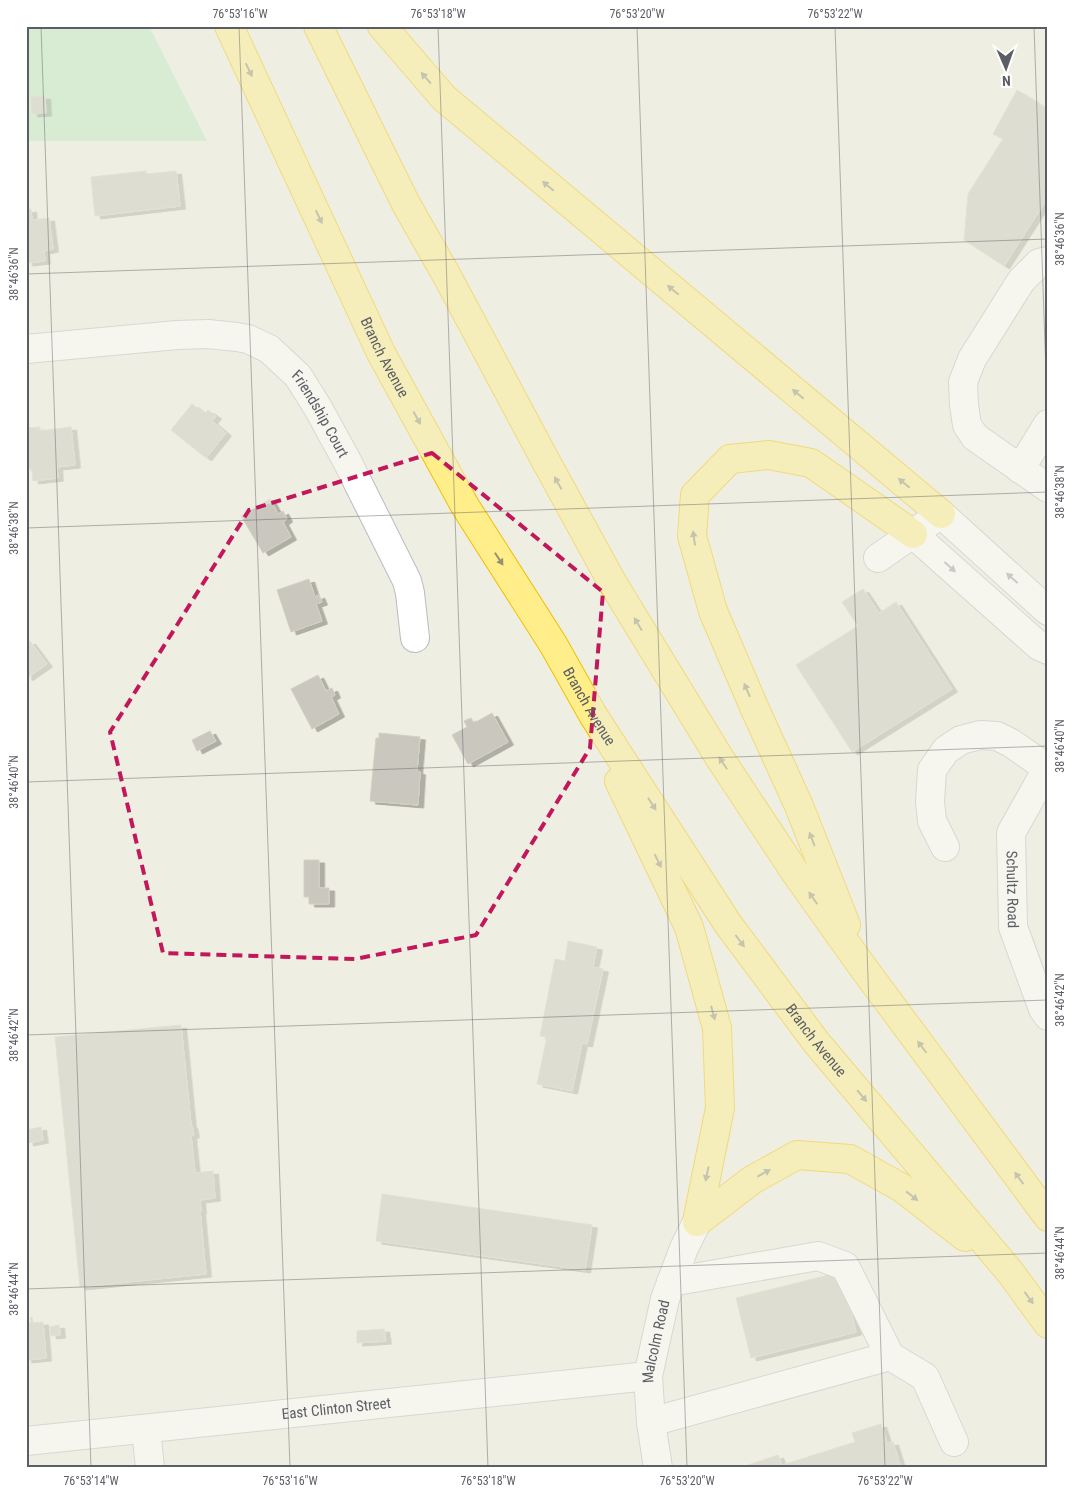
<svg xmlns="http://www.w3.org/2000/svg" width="1074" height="1494" font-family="'Roboto Condensed',sans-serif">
<defs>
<filter id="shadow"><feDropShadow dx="5.5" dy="3" stdDeviation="0" flood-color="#0004"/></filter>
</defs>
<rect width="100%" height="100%" fill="#efeee2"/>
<path fill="#bce9c1" d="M26 26H149L207 141H26Z"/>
<path fill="#cac7bf" stroke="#d4d0c0" filter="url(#shadow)" d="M1017 90 1048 109V204L1045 202 1004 266 964 240 968 194 1003 139 993 134Z
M45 96 46 113 32 114 31 97Z
M146 171V174L176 171 180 206 95 216 91 177Z
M31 209 32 220 49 218 53 249 44 251 45 261 27 263 26 210Z
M192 404 205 414 208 410 216 416 212 421 226 433 206 458 171 430Z
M40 427V431L71 427 75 465 57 467 58 478 33 481 32 469H26V428Z
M270 499 278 514 283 511 287 519 283 522 291 537 263 553 241 516Z
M309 579 315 597 319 595 322 602 316 604 322 621 291 632 277 590Z
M863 589 879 613 896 602 952 689 852 752 796 665 858 626 842 602Z
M30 641 47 664 27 678 26 676V643Z
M318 675 326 691 332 688 335 695 331 697 339 714 312 729 291 689Z
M492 713 508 742 468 764 452 735 467 727 464 721 471 718 474 723Z
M210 731 216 741 197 751 192 740Z
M379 733 420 737 417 771 420 772 418 805 370 801 376 738H379Z
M304 860H319V888H329V904H309V897H304Z
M568 941 597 947 593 967 603 969 587 1044 582 1043 572 1091 537 1084 547 1037 540 1036 555 959 565 961Z
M181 1025 191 1125H192L194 1135H191L195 1173 213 1171 215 1198 200 1200 201 1211H200L206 1274 80 1287 55 1037Z
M41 1127 43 1140 28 1143 26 1130Z
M382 1194 592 1225 585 1270 376 1241Z
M841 1272 856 1332 751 1358 736 1298Z
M26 1314 27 1323 43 1322 46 1358 26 1360Z
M59 1325 60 1335 51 1336 50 1327Z
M384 1329 386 1341 357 1343V1331Z
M881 1424 887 1443 893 1442 901 1468H739L778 1455 782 1465 855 1442 852 1433Z"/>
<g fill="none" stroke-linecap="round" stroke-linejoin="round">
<g stroke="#babcc3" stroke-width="30">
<g id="minor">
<path d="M1048 261 1039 263 1021 281 972 359 963 382 964 405 967 425 975 437 1048 488"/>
<path id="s1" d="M26 349 177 335 208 334 237 337 248 339 269 349 298 376 318 408 347 461 407 581 410 593 415 638"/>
<path d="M1020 469 1048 424"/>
<path d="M913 534 1039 646 1048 650"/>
<path d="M878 558 941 514 1048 611"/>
<path id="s2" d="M1048 767 1011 833 1013 927 1043 1009 1048 1016"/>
<path d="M945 847 932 821 930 802 932 770 946 750 961 740 980 735 997 736 1011 743 1047 768"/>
<path d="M671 1282 818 1256 845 1266 890 1356 925 1377 954 1442"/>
<path d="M651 1422 890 1356"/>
<path d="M146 1429 150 1468"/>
<path id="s3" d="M26 1441 648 1376"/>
<path id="s4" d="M658 1468 651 1422 648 1376 665 1299 684 1248 697 1222"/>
</g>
</g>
<g stroke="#f1c000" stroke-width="30">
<g id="highway">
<path id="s5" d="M229 26 381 353 465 506 553 644 593 715 728 924 816 1042 1010 1272 1048 1324"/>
<path d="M318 26 406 204 447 276 543 456 612 582 719 757 795 872 862 966 1048 1217"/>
<path d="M382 26 444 98 941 514"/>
<path d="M619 781 689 927 717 1028 720 1108 697 1222"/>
<path d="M846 925 799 806 754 707 713 611 692 536 695 495 730 459 769 455 811 463 913 534"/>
<path d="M697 1222 752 1180 797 1155 850 1159 902 1188 965 1237"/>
</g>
</g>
<use href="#minor" stroke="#fff" stroke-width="28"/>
<use href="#highway" stroke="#ffee89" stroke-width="28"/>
</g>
<defs><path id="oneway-solid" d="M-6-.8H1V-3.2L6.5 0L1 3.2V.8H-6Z" transform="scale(1.25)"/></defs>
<g fill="#949072">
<use href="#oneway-solid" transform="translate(249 70) rotate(65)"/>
<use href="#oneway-solid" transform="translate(426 78) rotate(-131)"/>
<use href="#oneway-solid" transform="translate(548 186) rotate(-140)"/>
<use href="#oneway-solid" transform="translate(319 217) rotate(65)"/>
<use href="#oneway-solid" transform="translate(673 290) rotate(-140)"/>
<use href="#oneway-solid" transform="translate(798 394) rotate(-140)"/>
<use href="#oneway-solid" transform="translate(417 418) rotate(61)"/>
<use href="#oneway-solid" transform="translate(558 483) rotate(-119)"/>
<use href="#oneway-solid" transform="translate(904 483) rotate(-140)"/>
<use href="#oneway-solid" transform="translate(694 538) rotate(-98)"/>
<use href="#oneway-solid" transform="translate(499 559) rotate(57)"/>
<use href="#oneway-solid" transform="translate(638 624) rotate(-121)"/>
<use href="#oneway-solid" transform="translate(747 690) rotate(-113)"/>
<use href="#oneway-solid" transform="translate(723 763) rotate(-123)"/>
<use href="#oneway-solid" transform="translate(652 804) rotate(57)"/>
<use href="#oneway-solid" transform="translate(812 839) rotate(-111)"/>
<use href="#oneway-solid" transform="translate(658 861) rotate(64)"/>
<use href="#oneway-solid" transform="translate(813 898) rotate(-125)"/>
<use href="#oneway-solid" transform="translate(740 941) rotate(53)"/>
<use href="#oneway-solid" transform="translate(713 1013) rotate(75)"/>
<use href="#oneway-solid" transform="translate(922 1047) rotate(-127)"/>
<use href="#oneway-solid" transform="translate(862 1096) rotate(50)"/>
<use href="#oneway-solid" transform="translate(764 1173) rotate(-28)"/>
<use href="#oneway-solid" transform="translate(707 1174) rotate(102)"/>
<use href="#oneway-solid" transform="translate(1019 1178) rotate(-126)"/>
<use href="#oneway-solid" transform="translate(912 1196) rotate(38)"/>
<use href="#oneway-solid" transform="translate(1029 1298) rotate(54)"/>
</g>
<g fill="#9d9ea3">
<use href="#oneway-solid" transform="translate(950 567) rotate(42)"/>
<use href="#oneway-solid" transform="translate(1012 578) rotate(-138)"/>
</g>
<path d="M0 0H1074V1494H0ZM432 453 603 592 590 748 476 935 355 959 163 953 110 732 249 510Z" fill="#efeee2" fill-opacity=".55" fill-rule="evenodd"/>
<path fill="none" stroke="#c2185b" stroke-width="4" stroke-dasharray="10 6" stroke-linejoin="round" d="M432 453 603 592 590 748 476 935 355 959 163 953 110 732 249 510Z"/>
<path fill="none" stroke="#5b5e65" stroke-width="1" stroke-opacity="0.45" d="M41 26 91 1468M239 26 290 1468M438 26 488 1468M637 26 687 1468M835 26 885 1468M1034 26 1048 431M26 274 1048 239M26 528 1048 492M26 782 1048 746M26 1035 1048 1000M26 1289 1048 1253"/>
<g text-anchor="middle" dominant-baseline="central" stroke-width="4" stroke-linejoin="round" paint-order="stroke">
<g font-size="15" fill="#5b5e65" stroke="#fff">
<text stroke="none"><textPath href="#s5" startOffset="366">Branch Avenue</textPath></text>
<text stroke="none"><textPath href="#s1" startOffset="330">Friendship Court</textPath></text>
<text stroke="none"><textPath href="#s5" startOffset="771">Branch Avenue</textPath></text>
<text stroke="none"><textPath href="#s2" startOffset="132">Schultz Road</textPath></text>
<text stroke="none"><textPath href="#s5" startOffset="1175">Branch Avenue</textPath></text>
<text stroke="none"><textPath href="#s4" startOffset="128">Malcolm Road</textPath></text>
<text stroke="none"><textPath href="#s3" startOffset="312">East Clinton Street</textPath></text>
</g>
</g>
<rect width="1074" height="1494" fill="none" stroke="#ffffff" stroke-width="55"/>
<g transform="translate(1006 68) rotate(178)" stroke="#ffffff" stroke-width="4" paint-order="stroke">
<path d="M0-4L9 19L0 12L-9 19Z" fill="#5b5e65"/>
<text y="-8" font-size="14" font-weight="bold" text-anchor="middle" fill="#5b5e65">N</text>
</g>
<rect x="28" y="28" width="1018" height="1438" fill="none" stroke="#5b5e65" stroke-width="2"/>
<g font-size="12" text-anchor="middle" fill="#5b5e65">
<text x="240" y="18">76°53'16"W</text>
<text x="438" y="18">76°53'18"W</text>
<text x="637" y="18">76°53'20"W</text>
<text x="835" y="18">76°53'22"W</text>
<text transform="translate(1060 239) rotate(-90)" y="4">38°46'36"N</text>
<text transform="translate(14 274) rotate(-90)" y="4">38°46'36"N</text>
<text transform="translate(1060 492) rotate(-90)" y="4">38°46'38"N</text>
<text transform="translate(14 528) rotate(-90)" y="4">38°46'38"N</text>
<text transform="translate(1060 746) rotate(-90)" y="4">38°46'40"N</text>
<text transform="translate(14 782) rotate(-90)" y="4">38°46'40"N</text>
<text transform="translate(1060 1000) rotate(-90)" y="4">38°46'42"N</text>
<text transform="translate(14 1035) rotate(-90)" y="4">38°46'42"N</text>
<text transform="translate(1060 1253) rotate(-90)" y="4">38°46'44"N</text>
<text transform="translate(14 1289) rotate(-90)" y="4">38°46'44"N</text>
<text x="91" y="1485">76°53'14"W</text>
<text x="290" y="1485">76°53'16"W</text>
<text x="488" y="1485">76°53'18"W</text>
<text x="687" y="1485">76°53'20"W</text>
<text x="885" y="1485">76°53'22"W</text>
</g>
</svg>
